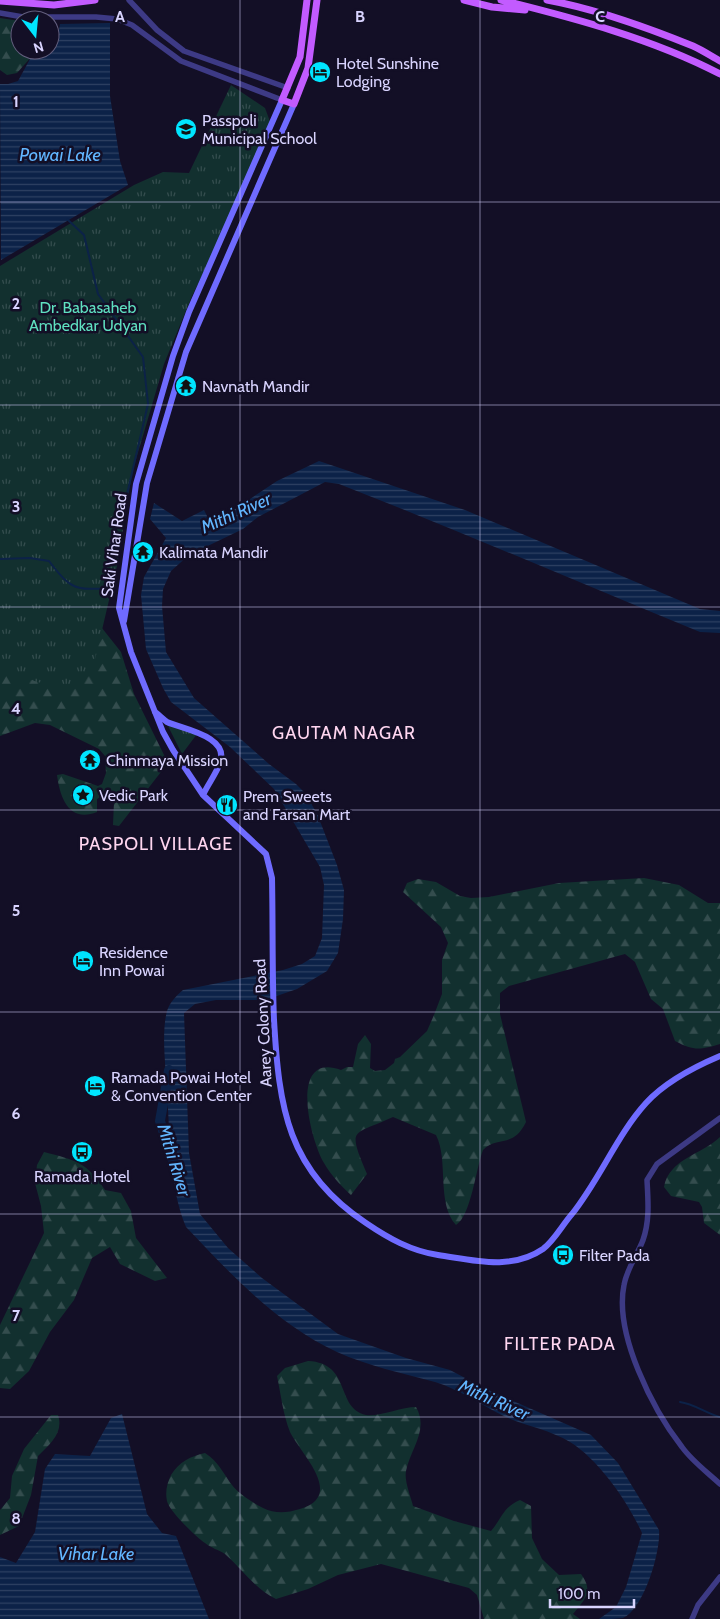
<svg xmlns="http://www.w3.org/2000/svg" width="720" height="1619" font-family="Cabin,sans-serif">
<defs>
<pattern id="forest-firs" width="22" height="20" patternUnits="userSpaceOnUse" patternTransform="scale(1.25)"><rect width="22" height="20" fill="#12302f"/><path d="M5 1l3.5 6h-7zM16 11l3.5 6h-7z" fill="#344d4e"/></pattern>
<pattern id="park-tufts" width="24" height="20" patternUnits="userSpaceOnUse" patternTransform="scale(1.25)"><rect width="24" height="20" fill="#12302f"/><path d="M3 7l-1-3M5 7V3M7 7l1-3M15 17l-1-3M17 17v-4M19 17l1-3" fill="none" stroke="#344d4e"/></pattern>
<pattern id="water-rules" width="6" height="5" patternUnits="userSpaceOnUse" patternTransform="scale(1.25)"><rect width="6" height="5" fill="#0c2248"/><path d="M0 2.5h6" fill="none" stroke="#2f4163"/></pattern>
</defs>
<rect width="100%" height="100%" fill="#130f26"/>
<path fill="url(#forest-firs)" d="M0 18 20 21V50H42L33 55 17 73 7 75 0 70Z
M0 572 94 618 121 652 134 694 165 757 164 768 119 826 113 825 114 802 109 797 102 796 97 799V812C69 823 60 798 57 775L63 774 98 786 102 784 106 773 105 756 99 749 50 725 35 723 0 736Z
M644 878 679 885 708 903H720V1044C700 1050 694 1051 675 1041L663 1009 651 999 635 962 625 954 509 986 500 993V1014L526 1122C513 1149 497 1135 483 1150 476 1168 471 1216 456 1225 436 1203 449 1160 436 1135L393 1117C352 1136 347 1126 367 1174L351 1195C340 1185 331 1175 324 1163 310 1139 288 1051 341 1070L347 1067H353L358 1044 365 1035 371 1044 370 1068 375 1071 385 1070 394 1063 395 1059 400 1057 427 1031 434 1015 442 994V960L448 943 441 927 403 892 407 883 418 879 436 882 460 896 471 898 489 897 559 883Z
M720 1137V1235L704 1223 702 1207 699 1202 671 1196 664 1187C669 1159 701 1155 720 1137Z
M44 1152C75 1160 87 1162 105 1190L121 1193 131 1211 136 1238 167 1278 155 1281 120 1264 110 1247 92 1258 74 1300 50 1332 29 1371 10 1389 0 1388V1325L44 1233 41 1206 35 1183 37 1165Z
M308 1361C352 1363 335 1408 366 1415 378 1417 402 1407 416 1407 429 1430 411 1448 406 1471 404 1481 411 1497 413 1506L454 1521 491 1531C503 1517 502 1508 520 1500L531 1506 532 1538 542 1559 559 1575 581 1574C594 1592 585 1599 573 1614L580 1619H484L477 1595 469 1588 381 1564 338 1575 308 1589 276 1599C255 1589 242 1569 225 1554 219 1550 211 1548 205 1543 196 1537 169 1511 167 1501 165 1492 167 1483 171 1475 179 1462 191 1456 205 1453 218 1461 223 1473 232 1485 238 1493 253 1503 263 1508 275 1514 287 1513 300 1509 346 1496 300 1453 290 1432 283 1414 281 1395 277 1376L285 1368Z
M51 1415H58C64 1433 50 1444 38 1456L31 1495 19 1526 0 1535V1510L10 1498 12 1476 24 1449Z"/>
<path fill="url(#park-tufts)" d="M231 85 265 108 272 127 265 147 192 296 164 364 132 473 117 566 94 664 72 692 0 671V266L134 185 163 172 189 173Z
M167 724 197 734 182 754Z"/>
<path fill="url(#water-rules)" d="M110 23V96L120 161 128 185 1 260 0 84H8L18 81 30 59 50 50 58 35 60 24Z
M319 461 465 510 700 609 720 611V633L700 632C580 583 460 531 339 484L325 482 258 517 243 529 189 555 171 571 163 589 162 606 166 652 194 698 269 764 296 784 306 794 318 816 337 865 344 890 343 919 338 953 327 971 297 989 265 1000H216L195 1004 184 1013 189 1153 200 1214 228 1248 262 1278 338 1334 406 1358 450 1370 486 1389 591 1435 618 1463 659 1530C661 1551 644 1609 623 1618 617 1619 606 1619 599 1619L616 1607 626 1587 642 1533C628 1502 599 1460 570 1442 551 1430 526 1426 506 1417 483 1406 459 1389 435 1382 402 1373 368 1366 337 1352 276 1324 232 1275 186 1227 169 1186 170 1135 167 1091 166 1068 161 1034 167 1011 170 1002 176 996 183 990L283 970 302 964 315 956 322 938 324 885 320 867 274 789 230 747 171 702 163 688 146 649 141 595 144 577 166 538 150 519 154 503 182 521 204 510 208 518 235 509 277 481Z
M122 1414 147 1514 162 1533 176 1536 209 1619H0V1557L16 1563 35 1532 45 1469 55 1454 90 1456 111 1418Z"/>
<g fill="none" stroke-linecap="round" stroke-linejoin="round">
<path stroke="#0c2248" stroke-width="2" d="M67 219 84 235 98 294 143 357 148 404 125 503
M0 559 30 558 49 561C72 591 75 590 112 588
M680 1402C694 1404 706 1413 720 1417"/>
<path stroke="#0c2248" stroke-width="10" d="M169 1070 160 1121 176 1170"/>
<path stroke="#3d3a85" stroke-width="5.5" d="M129 0 157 30 184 51 288 88
M0 13 23 17H96L117 19 132 25 181 61 282 100
M720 1118 657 1164 647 1180C648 1200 650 1220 643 1240 637 1256 627 1268 624 1285 614 1334 653 1410 682 1447 692 1461 707 1472 720 1484
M692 1619 698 1605 720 1577"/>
<path stroke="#6f6bff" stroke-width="6" d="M282 100 189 312 173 356 136 484 119 608 131 652 163 732 173 750 203 795 266 854 272 878C273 925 272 973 274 1020 279 1107 287 1171 366 1223 388 1238 411 1251 438 1255 473 1260 511 1271 543 1249 554 1241 563 1224 572 1214 600 1179 617 1135 646 1103 666 1081 694 1067 720 1056
M124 621 147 483 186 352 294 104
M155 712C159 715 163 719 167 722 182 729 230 736 220 763 216 774 208 784 203 795"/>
<path stroke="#c25bff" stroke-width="7" d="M307 0 300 57 282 100 294 104 308 68 317 0
M464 0 492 7 525 10
M501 0C574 18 653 39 720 74
M547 0C592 8 651 29 693 46 702 50 711 56 720 61
M0 1 54 5 95 0"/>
</g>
<path fill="none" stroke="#d9d4ff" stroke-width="1" stroke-opacity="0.55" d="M240 0V1619M480 0V1619M0 202H720M0 405H720M0 607H720M0 810H720M0 1012H720M0 1214H720M0 1417H720"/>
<defs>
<g id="hotel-disc" transform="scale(1.125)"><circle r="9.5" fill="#00e5ff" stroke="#130f26"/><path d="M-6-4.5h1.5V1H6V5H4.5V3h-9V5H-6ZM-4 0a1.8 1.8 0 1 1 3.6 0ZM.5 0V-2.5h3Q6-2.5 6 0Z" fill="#111"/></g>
<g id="school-disc" transform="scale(1.125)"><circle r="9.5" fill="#00e5ff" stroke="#130f26"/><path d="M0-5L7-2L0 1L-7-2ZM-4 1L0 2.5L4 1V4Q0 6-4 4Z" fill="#111"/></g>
<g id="temple-disc" transform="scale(1.125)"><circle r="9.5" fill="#00e5ff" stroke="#130f26"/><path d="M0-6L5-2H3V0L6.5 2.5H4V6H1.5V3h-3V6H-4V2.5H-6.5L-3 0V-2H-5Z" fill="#111"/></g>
<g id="sight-disc" transform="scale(1.125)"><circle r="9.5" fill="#00e5ff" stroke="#130f26"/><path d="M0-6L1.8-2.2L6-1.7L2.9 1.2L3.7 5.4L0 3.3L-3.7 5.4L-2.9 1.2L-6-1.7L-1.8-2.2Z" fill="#111"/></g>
<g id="restaurant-disc" transform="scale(1.125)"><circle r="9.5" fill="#00e5ff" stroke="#130f26"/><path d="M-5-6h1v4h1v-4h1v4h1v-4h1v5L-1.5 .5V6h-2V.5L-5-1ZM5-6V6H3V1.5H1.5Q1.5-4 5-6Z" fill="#111"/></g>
<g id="bus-disc" transform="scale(1.125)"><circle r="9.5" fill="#00e5ff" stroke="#130f26"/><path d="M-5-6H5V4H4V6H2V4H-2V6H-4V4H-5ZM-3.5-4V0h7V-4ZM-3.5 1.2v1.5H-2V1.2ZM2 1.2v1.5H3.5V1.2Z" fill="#111"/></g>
</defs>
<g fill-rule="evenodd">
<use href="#hotel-disc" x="320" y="72"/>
<use href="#school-disc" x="186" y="129"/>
<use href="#temple-disc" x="186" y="386"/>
<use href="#temple-disc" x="143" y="552"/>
<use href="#temple-disc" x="90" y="760"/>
<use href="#sight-disc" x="83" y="795"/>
<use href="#restaurant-disc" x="227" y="805"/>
<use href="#hotel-disc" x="83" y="961"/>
<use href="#hotel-disc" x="95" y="1086"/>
<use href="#bus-disc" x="82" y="1152"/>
<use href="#bus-disc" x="563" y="1255"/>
</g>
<g text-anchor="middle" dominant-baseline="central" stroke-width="5" stroke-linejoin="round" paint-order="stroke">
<g font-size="16" fill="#d9d4ff" stroke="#130f26" text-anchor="start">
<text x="336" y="63">Hotel Sunshine<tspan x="336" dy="18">Lodging</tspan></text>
<text x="202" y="120">Passpoli<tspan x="202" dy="18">Municipal School</tspan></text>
<text x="202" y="386">Navnath Mandir</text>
<text x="159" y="552">Kalimata Mandir</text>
<text x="106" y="760">Chinmaya Mission</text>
<text x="99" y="795">Vedic Park</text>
<text x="243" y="796">Prem Sweets<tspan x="243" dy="18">and Farsan Mart</tspan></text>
<text x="99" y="952">Residence<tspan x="99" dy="18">Inn Powai</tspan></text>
<text x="111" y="1077">Ramada Powai Hotel<tspan x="111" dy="18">&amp; Convention Center</tspan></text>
<text x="82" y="1176" text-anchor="middle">Ramada Hotel</text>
<text x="579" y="1255">Filter Pada</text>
</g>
<g font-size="16" fill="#5fe0c0" stroke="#130f26">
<text x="88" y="307">Dr. Babasaheb<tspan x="88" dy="18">Ambedkar Udyan</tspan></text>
</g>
<g font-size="16" fill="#d9d4ff" stroke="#130f26">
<text transform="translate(114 545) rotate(-82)">Saki Vihar Road</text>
<text transform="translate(263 1023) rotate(-93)">Aarey Colony Road</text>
</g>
<g font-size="18" font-style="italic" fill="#62b6ff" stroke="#130f26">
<text x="60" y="155">Powai Lake</text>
<text transform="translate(236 513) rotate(-24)">Mithi River</text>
<text transform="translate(174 1160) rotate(73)">Mithi River</text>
<text transform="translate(494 1400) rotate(24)">Mithi River</text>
<text x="96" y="1554">Vihar Lake</text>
</g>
<g font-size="18" letter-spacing="1" fill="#ffd6f0" stroke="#130f26">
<text x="344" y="733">GAUTAM NAGAR</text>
<text x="156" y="844">PASPOLI VILLAGE</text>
<text x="560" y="1344">FILTER PADA</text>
</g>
</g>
<g font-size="16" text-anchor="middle" font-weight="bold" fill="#d9d4ff" stroke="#130f26" stroke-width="5" stroke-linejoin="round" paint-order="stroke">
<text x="120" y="22">A</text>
<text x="360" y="22">B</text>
<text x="600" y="22">C</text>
<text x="16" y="107">1</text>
<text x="16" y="309">2</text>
<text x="16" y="512">3</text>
<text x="16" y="714">4</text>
<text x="16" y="916">5</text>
<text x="16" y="1119">6</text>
<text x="16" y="1321">7</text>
<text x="16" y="1524">8</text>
</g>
<g transform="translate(35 35) rotate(164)"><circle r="24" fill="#130f26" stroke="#625e7d"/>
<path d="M0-4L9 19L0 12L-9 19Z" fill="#00e5ff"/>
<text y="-8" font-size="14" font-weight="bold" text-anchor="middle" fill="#d9d4ff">N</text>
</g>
<path d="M550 1599v8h84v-8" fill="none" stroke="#d9d4ff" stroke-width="2.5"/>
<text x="558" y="1599" font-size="15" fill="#d9d4ff" stroke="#130f26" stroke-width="4" paint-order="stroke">100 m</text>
</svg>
